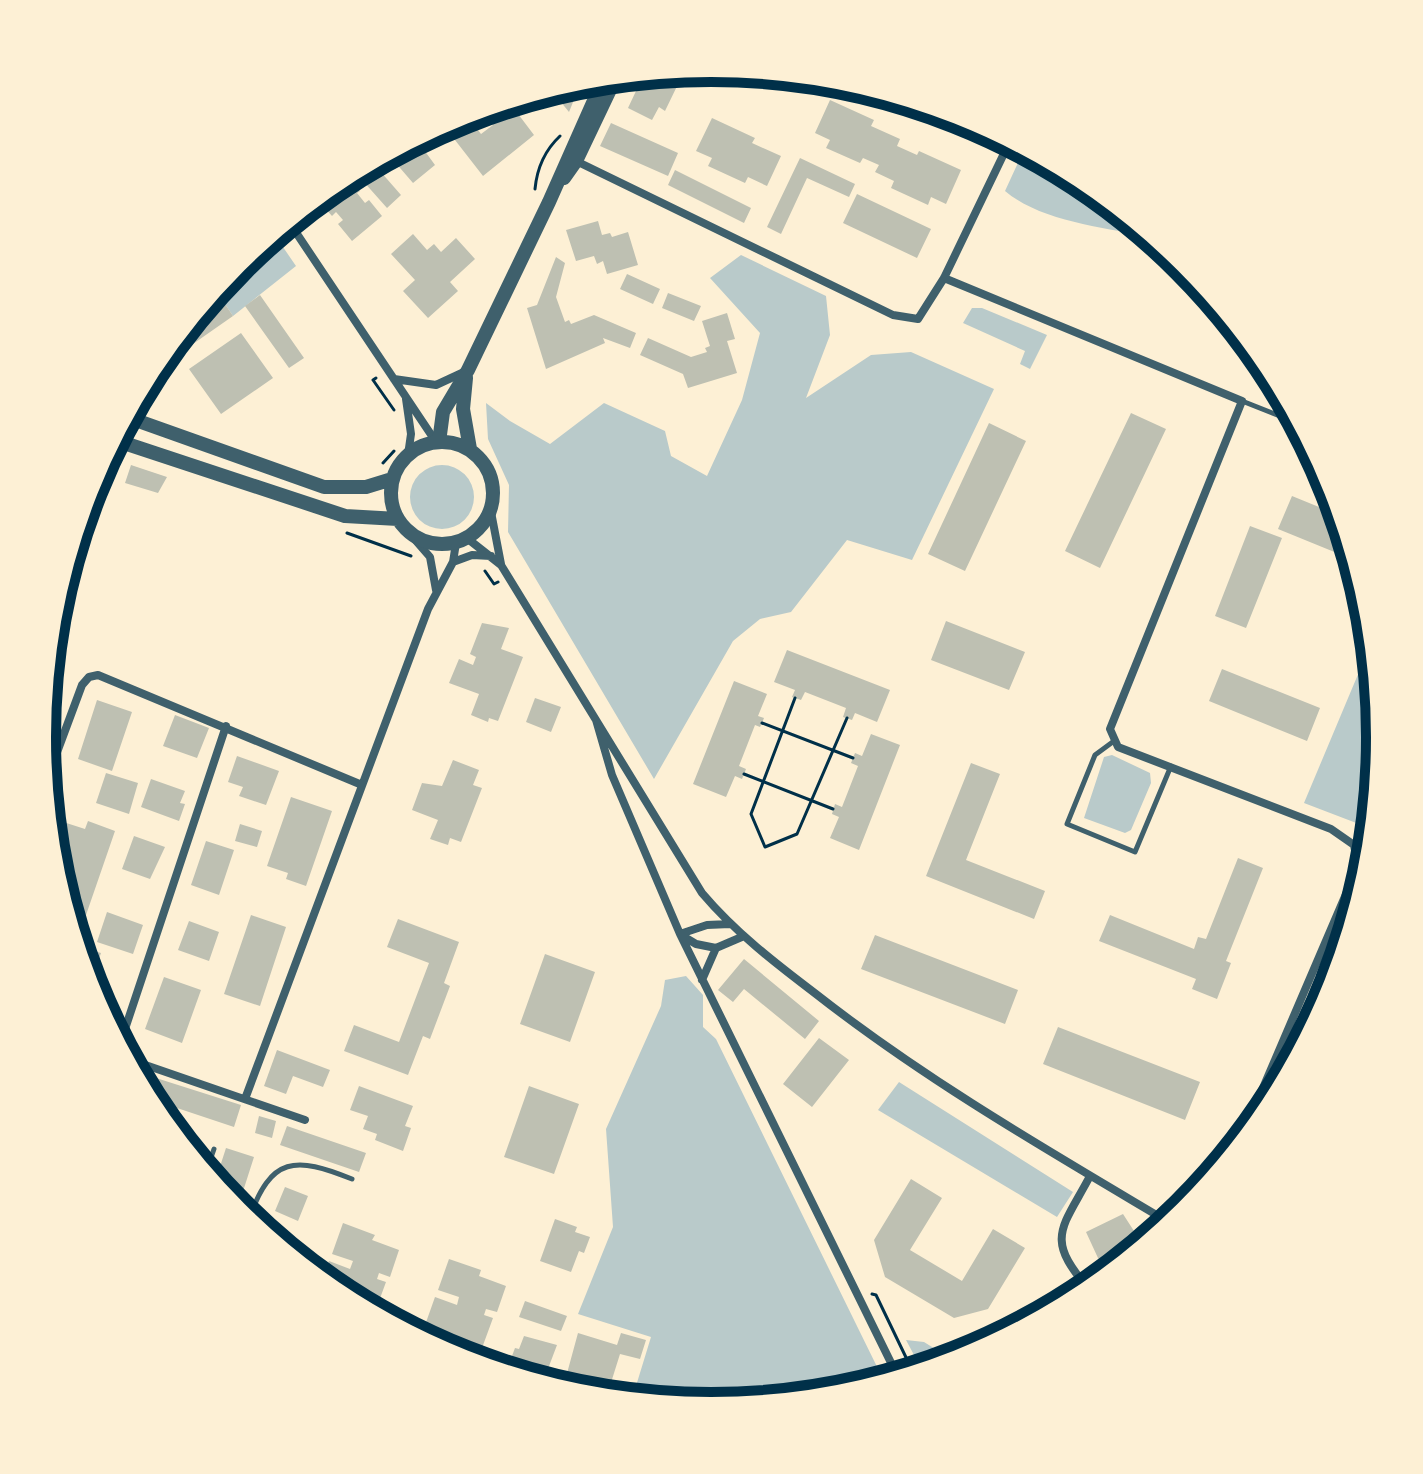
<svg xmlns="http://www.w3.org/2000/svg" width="1423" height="1474" font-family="Helvetica,sans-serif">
<rect width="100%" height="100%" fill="#fdf0d5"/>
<path fill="#b9caca" d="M1030 152 1084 181 1153 238C1106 227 1043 223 1005 191L1022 154Z
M274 234 296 266 233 316 223 301 186 326 238 263Z
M741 255 826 296 830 335 806 398 871 355 911 352 994 389 912 560 847 540 791 612 760 619 733 641 654 779 508 532 509 485 488 439 486 403 510 421 550 444 604 403 665 431 671 456 707 476 742 400 760 333 710 278Z
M972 308H982L1047 335 1030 369 1020 364 1025 351 963 323Z
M410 497a32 32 0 1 1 64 0a32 32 0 1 1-64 0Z
M1372 641 1381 737 1372 829 1304 803Z
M1112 755 1150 773 1151 783 1131 830 1125 833 1084 818 1104 757Z
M686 976 703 995V1027L716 1039 884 1381 842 1394 711 1406 632 1399 651 1337 578 1314 613 1227 606 1129 661 1006 665 980Z
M899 1082 1073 1192 1057 1217 878 1110Z
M906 1340 924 1342 953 1360 922 1370Z"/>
<path fill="#bec0b2" d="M675 71 672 76 680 80 665 111 659 107 652 120 628 108 644 74Z
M582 80 569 112 556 96 564 86Z
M830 100 874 120 871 126 900 139 897 146 917 155 919 151 961 170 946 204 931 197 928 205 891 188 894 181 875 172 879 165 863 158 860 163 826 148 830 140 815 133Z
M509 102 534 135 483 176 448 131 467 116 481 134 493 125 482 110Z
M712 118 755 138 752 143 781 156 767 186 748 177 745 183 708 166 712 158 696 151Z
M611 123 678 153 668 176 600 146Z
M416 139 435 165 413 183 388 154Z
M800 158 855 184 849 197 807 178 781 234 767 227Z
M373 163 401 195 387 208 355 172Z
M675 170 751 208 744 223 668 185Z
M348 176 360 191 357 193 365 203 369 200 382 216 352 241 338 224 343 220 336 212 332 216 317 199Z
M857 194 931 229 917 258 843 223Z
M598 221 602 235 610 233 612 237 628 232 638 265 607 274 603 261 597 264 594 256 576 261 566 230Z
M413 234 427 250 434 244 441 252 456 238 475 259 450 282 458 291 428 318 403 291 415 280 391 254Z
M556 257 565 263 556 297 565 322 569 320 571 324 594 315 636 333 630 348 603 338 605 343 546 369 527 308 537 305Z
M627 274 660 289 653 304 620 289Z
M668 293 701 306 694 321 662 308Z
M260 295 304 358 289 368 245 306Z
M223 301 233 316 170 360 165 353 186 326Z
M727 313 735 339 727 341 737 373 688 388 683 374 640 355 648 338 691 357 707 352 705 348 710 346 702 321Z
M241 333 273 378 221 414 189 369Z
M1131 413 1166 429 1100 568 1065 551Z
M989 423 1026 441 965 571 928 554Z
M131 465 167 477 158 493 125 483Z
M1292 496 1341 516 1354 560 1278 529Z
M88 497 93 499 78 542 75 541Z
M1250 526 1282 538 1246 628 1215 616Z
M67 572 76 575 66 605 56 602Z
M946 621 1025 652 1009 690 931 660Z
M482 623 509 628 501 649 523 657 498 721 489 718 488 722 471 715 479 694 449 683 459 659 473 665 476 657 470 654Z
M787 650 890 690 877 722 855 713 852 720 843 717 846 708 805 692 801 700 792 697 795 690 774 682Z
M1222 669 1320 708 1307 741 1209 701Z
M734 681 767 694 758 716 764 718 762 723 760 727 755 725 739 766 746 769 742 779 735 776 726 797 693 784Z
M535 698 561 707 551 732 526 722Z
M97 700 132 712 112 771 78 759Z
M175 715 209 728 197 758 163 746Z
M871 734 900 745 859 850 830 838 839 817 832 814 835 804 842 807 858 766 851 763 855 753 862 756Z
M237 756 279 771 266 805 239 796 243 787 228 782Z
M453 760 479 770 473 785 482 788 461 842 450 838 448 845 430 839 438 820 412 810 422 783 442 786Z
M971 763 1000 774 966 860 1045 891 1034 919 926 876Z
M106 773 138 783 129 814 96 803Z
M151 779 185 791 180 803 185 804 179 821 141 807Z
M291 797 332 811 306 886 286 879 288 873 267 866Z
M57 820 85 829 88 821 115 831 86 915 67 909 55 867 52 835Z
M240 824 262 831 257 847 235 841Z
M134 836 165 847 150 879 122 869Z
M206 841 234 850 219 895 191 885Z
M1238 858 1263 868 1226 961 1231 963 1217 999 1192 989 1196 979 1099 941 1110 915 1194 949 1198 937 1206 939Z
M107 912 143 925 133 954 97 942Z
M251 915 286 927 260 1006 224 994Z
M398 919 459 942 444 983 450 986 430 1039 423 1036 408 1075 344 1051 354 1025 399 1042 429 963 387 947Z
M189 921 219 932 209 961 178 950Z
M875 935 1018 990 1005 1024 861 969Z
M85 948 101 953 90 985 82 957Z
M545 954 595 972 570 1042 520 1024Z
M744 959 819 1021 805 1039 744 989 733 1002 718 990Z
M164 977 201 990 182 1043 145 1029Z
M92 989 112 995 105 1016 93 993Z
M1058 1027 1200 1082 1185 1120 1043 1064Z
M819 1038 849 1060 812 1107 783 1084Z
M277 1050 330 1070 323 1087 293 1076 286 1094 264 1086Z
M134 1071 241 1105 234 1127 150 1099Z
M359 1086 413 1106 405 1126 411 1128 403 1151 375 1140 377 1134 363 1129 368 1116 350 1110Z
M529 1086 579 1104 554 1174 504 1157Z
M259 1116 276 1121 272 1138 255 1133Z
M287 1126 366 1153 359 1172 280 1145Z
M181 1141 205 1150 200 1164 188 1150Z
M226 1148 254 1157 237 1210 215 1182Z
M911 1179 942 1198 910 1250 962 1281 993 1229 1025 1248 988 1309 954 1318 885 1277 874 1240Z
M285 1187 308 1196 298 1221 275 1211Z
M1123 1214 1143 1245 1110 1272 1098 1258 1086 1232Z
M555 1219 577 1227 575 1232 590 1237 584 1253 579 1251 571 1272 540 1261Z
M343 1223 375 1235 372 1240 399 1250 390 1277 379 1273 377 1279 386 1282 375 1312 339 1293 322 1280 329 1261 350 1269 353 1261 332 1254Z
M449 1259 481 1270 479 1276 506 1286 497 1312 486 1309 484 1315 493 1318 482 1348 424 1328 435 1297 457 1305 459 1297 438 1290Z
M525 1301 567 1316 561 1331 519 1317Z
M1016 1312 1031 1322 999 1339Z
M578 1333 617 1345 621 1333 646 1340 640 1359 620 1354 609 1389 566 1377Z
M524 1336 557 1345 543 1382 507 1369 515 1348 519 1349Z"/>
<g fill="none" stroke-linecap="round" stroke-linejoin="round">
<path stroke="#003049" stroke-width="3" d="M535 189C537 168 544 151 560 136
M376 378 373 380 394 410
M383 463 394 451
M347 533 411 556
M485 571 494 584 498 582
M795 698 751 814 765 847 797 834 847 718
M762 723 853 758
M744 774 833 809
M872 1294 876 1295 913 1372"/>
<path stroke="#3f606c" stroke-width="5" d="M1242 401 1300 424
M1114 741 1095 755 1067 824 1135 852 1171 766
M206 1172 214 1149
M249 1219C271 1156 295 1156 352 1179"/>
<path stroke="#3f606c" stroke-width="8" d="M576 161 893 315 918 319 944 278 1010 141
M289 222 436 442
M944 278 1242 401 1110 729 1118 747 1331 829 1354 845 1358 866 1239 1144
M394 379 436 385 464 372
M406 399 411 434 408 455
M491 512 501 564
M410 534 430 557 436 590
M468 539 501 565 702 893C735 932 775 963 816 994 927 1081 1049 1151 1170 1223
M453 562 472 555 491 556
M596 720 612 775 680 934 898 1377
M46 782 82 685 89 677 98 675 362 785
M680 934 707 925 730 924
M681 935 696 944 716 948
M702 980 716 948 744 936
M120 1044 226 726
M128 1059 305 1120
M245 1099 428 609 453 562 456 543
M1089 1289C1044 1238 1062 1229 1090 1176"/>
<path stroke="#3f606c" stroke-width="14" d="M564 178 576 161 616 77
M466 378 463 409 470 449
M127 417 324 487H366L392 479
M115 440 345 516 398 519
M391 493a51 51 0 1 1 102 0a51 51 0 1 1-102 0Z
M439 442 443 412 468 370 549 202 604 78"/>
</g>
<path d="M0 0H1423V1474H0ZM56 737a655 655 0 1 1 1310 0a655 655 0 1 1-1310 0Z" fill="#fdf0d5" fill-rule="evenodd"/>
<path fill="none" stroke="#003049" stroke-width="10" d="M56 737a655 655 0 1 1 1310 0a655 655 0 1 1-1310 0Z"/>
</svg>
